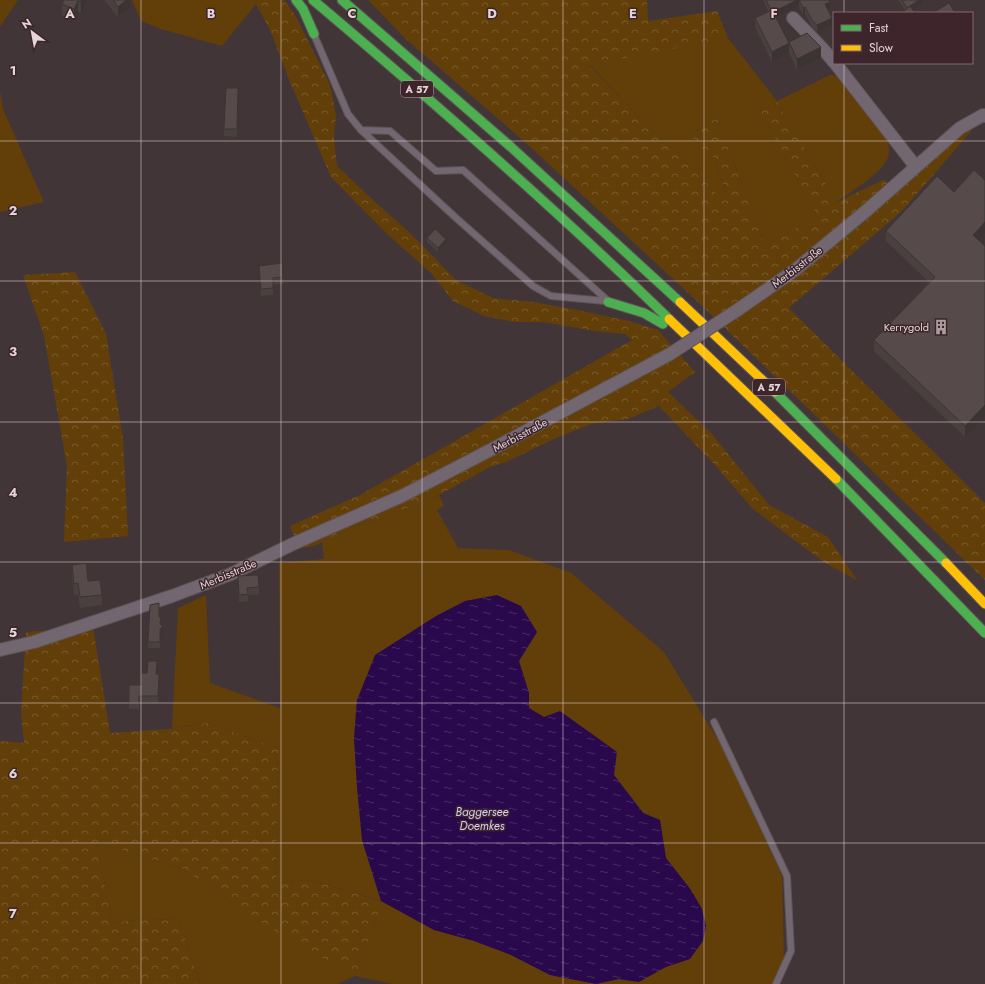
<svg xmlns="http://www.w3.org/2000/svg" width="985" height="984" font-family="Jost,sans-serif">
<defs>
<pattern id="forest-crowns" width="20" height="18" patternUnits="userSpaceOnUse"><rect width="20" height="18" fill="#623f08"/><path d="M2 6a3 3 0 1 1 6 0M12 15a3 3 0 1 1 6 0" fill="none" stroke="#785a2b"/></pattern>
<pattern id="water-ripples" width="26" height="14" patternUnits="userSpaceOnUse"><rect width="26" height="14" fill="#29084b"/><path d="M2 4q2-2 4 0t4 0M15 11q2-2 4 0t4 0" fill="none" stroke="#482b64"/></pattern>
</defs>
<rect width="100%" height="100%" fill="#423538"/>
<path fill="#623f08" d="M0 0H18L0 27Z
M132 0H251L256 4 222 46 161 29 141 21Z
M728 38 777 101 830 75 837 76 888 142C889 147 890 152 888 157 884 172 850 192 837 202L777 102 760 110 817 216 765 246 717 118 691 134 697 147 711 152 726 193 718 195 667 143 650 129 589 64Z
M0 94 1 95 3 109 44 202 0 212Z
M439 495 444 506 437 510 458 548 509 550 571 573 664 652 724 750 782 876 784 959 772 984H392L355 976 337 984H200L179 920 144 919 112 923 97 843 181 868 226 898 355 975 383 902 434 930 474 941 511 955 550 975 596 984 619 979 639 982 691 890 666 858 660 820 644 813 614 775 544 717 528 708 529 693 519 661 537 632 357 700 354 738 357 787 362 840 381 901 312 880 276 883 278 748 207 723 172 728 178 608 206 595 210 683 280 708 279 563 324 559 322 542 360 522 382 519Z"/>
<path fill="url(#forest-crowns)" d="M251 0H284L295 15 330 85 336 115 334 138 337 166 375 202 407 230 456 280 493 298 533 302 582 311 629 321 658 330 695 372 668 392 712 434 769 505 828 537 857 580 825 563 753 509 713 463 659 406 628 419 591 424 556 438 506 462 490 467 439 495 382 519 360 522 317 545 299 549 290 526 360 495 632 340 625 334 595 331 543 322H516L484 316 453 301 431 273 386 233 331 177 290 82 270 30 256 4Z
M368 0H647L648 21 717 11 728 38 589 65 650 129 667 143 718 195 726 192 711 152 697 147 691 134 717 118 765 246 817 216 760 110 777 102 837 202 883 180 891 184 967 127 972 130 903 210 789 308 985 503V580L698 302 525 142 406 39Z
M75 272 106 334 123 439 128 536 64 542 67 466 44 336 23 275Z
M93 627 110 733 169 729 207 723 278 748 276 883 312 880 383 902 355 976 284 937 181 868 97 843 112 923 144 919 179 920 200 984H0V741L24 743 21 711 26 632Z"/>
<path fill="url(#water-ripples)" d="M497 595 521 606 537 632 519 661 529 693V708L544 717 560 711 617 752 614 775 643 813 660 820 666 858 691 890 702 909 706 926 703 941 690 959 666 967 639 982 619 979 596 984 550 975 511 955 474 941 434 930 381 901 362 840 357 787 354 738 357 700 375 655 436 616 465 601Z"/>
<g fill="none" stroke-linecap="round" stroke-linejoin="round">
<g stroke="#5f5356" stroke-width="8">
<path id="lane" d="M315 37 348 114 361 130 455 217 533 286 551 296 605 301
M361 130 390 131 436 171 463 170 607 300
M714 722 787 876 791 951 776 984"/>
</g>
<g stroke="#5f5356" stroke-width="14">
<path id="street" d="M793 18 822 48 834 62
M835 63 916 167
M736 311 795 270 866 211 960 128 983 115 985 116
M0 650 34 642 172 596 231 574 297 542 402 496 498 446 670 354"/>
</g>
<g stroke="#5f5356" stroke-width="11">
<path id="fast" d="M296 0 303 9 314 34
M313 0C435 103 555 208 669 319
M342 0 511 147 680 302
M608 302 644 313 663 324
M775 392 946 563
M836 479 985 633"/>
</g>
<g stroke="#5f5356" stroke-width="11">
<path id="slow" d="M680 302 775 392
M669 319 836 479
M946 563 985 604"/>
</g>
<use href="#lane" stroke="#726770" stroke-width="6"/>
<use href="#street" stroke="#726770" stroke-width="12"/>
<use href="#fast" stroke="#4caf50" stroke-width="9"/>
<use href="#slow" stroke="#ffc107" stroke-width="9"/>
<g stroke="#5f5356" stroke-width="14" stroke-linecap="butt">
<path id="street-bridge" d="M670 354 736 311"/>
</g>
<use href="#street-bridge" stroke="#726770" stroke-width="12"/>
</g>
<path fill="#4a4040" d="M64 0H87L81 13 78 12 74 19 62 15V4Z
M104 0H130V7L118 17Z
M764 0H830H829L830 9 828 10 832 25 817 32 812 27 805 14 803 15 799 6 776 17 789 43V42L821 58 797 70 789 53 772 62 755 27V18L768 11 764 2Z
M898 0H925L923 2V4L913 10 915 13H903V12L905 10Z
M238 88 237 137 224 136V129Z
M985 180V233L978 240 965 437 874 351V340L929 282 886 241V231L954 192Z
M427 238 446 243 438 252 427 242Z
M259 266 283 277V284L273 285V295L261 296Z
M72 565 102 595V605L80 608 78 594 74 595 72 576Z
M238 576 259 587V594L248 595V601L239 602Z
M159 617 163 633 160 636V648H148V642Z
M156 674H159L158 703 139 702V709H129V685H141Z"/>
<path fill="#3c3434" d="M82 0H87L81 13V2Z
M126 0H130V7L118 17V7Z
M797 0H799V6L772 19V12Z
M919 0H925L923 2V4L910 13 907 8Z
M78 1V12L74 19V9Z
M830 2V9L825 11V4Z
M805 7V14L803 15V8Z
M832 18V25L817 32V25Z
M789 43V53L772 62V52Z
M821 47V58L797 70V59Z
M985 222V233L973 246V235Z
M446 239V243L438 252V248Z
M985 405V416L965 437V426Z
M161 617 160 629 163 627V633L160 636V648Z"/>
<path fill="#564a4a" stroke="#3c3434" d="M64 0H82L81 2 78 1 74 9 62 4Z
M113 0H126L118 7Z
M766 0H797L773 12 772 10H771Z
M799 0H829L830 2 825 4 832 18 817 25 812 20 805 7 803 8Z
M902 0H919L907 8Z
M949 3 955 13H933Z
M910 6 915 13H903V12Z
M772 10 789 43 772 52 755 18Z
M807 33 821 47 797 59 789 42Z
M226 88H238L237 129H224Z
M974 170 985 180V222L973 235 985 246V405L965 426 874 340 935 277 886 231 937 176 954 192Z
M435 229 446 239 438 248 427 238Z
M282 263 283 277 273 278V288L261 289 259 266Z
M86 563 88 581 100 580 102 595 80 597 78 583 74 584 72 565Z
M258 575 259 587 247 588 248 594 239 595 238 576Z
M159 603V617H161L160 624 163 627 160 629V642H148L150 605Z
M148 661H157L156 674H159L158 696H139V703H129V685H141V673H147Z"/>
<path fill="none" stroke="#e5d5d8" stroke-width="1" stroke-opacity="0.55" d="M141 0V984M281 0V984M422 0V984M563 0V984M704 0V984M844 0V13M844 63V984M0 141H985M0 281H985M0 422H985M0 562H985M0 703H985M0 843H985"/>
<defs>
<g id="building-bare" transform="scale(1.2)"><path d="M-4-6H4V6H1V3H-1V6H-4ZM-2.5-4.3h1.7v1.8h-1.7ZM.8-4.3h1.7v1.8H.8ZM-2.5-1h1.7V.8h-1.7ZM.8-1h1.7V.8H.8Z" fill="#ac9da0" stroke="#3d252b" stroke-width="2.5" paint-order="stroke"/></g>
</defs>
<g fill-rule="evenodd">
<use href="#building-bare" x="941" y="327"/>
</g>
<g text-anchor="middle" dominant-baseline="central" stroke-width="3" stroke-linejoin="round" paint-order="stroke">
<g fill="#3d252b" stroke="#b3a0a4" stroke-width="1">
<rect x="401" y="81" width="32" height="16" rx="3"/>
<rect x="753" y="379" width="32" height="16" rx="3"/>
</g>
<g font-size="10" font-weight="bold" fill="#e5d5d8">
<text x="417" y="89">A 57</text>
<text x="769" y="387">A 57</text>
</g>
<g font-size="11" fill="#e5d5d8" stroke="#3d252b">
<text transform="translate(797 267) rotate(-38)">Merbisstraße</text>
<text transform="translate(520 435) rotate(-28)">Merbisstraße</text>
<text transform="translate(228 574) rotate(-23)">Merbisstraße</text>
</g>
<g font-size="11" fill="#e5d5d8" stroke="#3d252b" text-anchor="end">
<text x="929" y="327">Kerrygold</text>
</g>
<g font-size="12" font-style="italic" fill="#d4caf4" stroke="#3d252b">
<text x="482" y="812">Baggersee<tspan x="482" dy="14">Doemkes</tspan></text>
</g>
</g>
<g font-size="13" text-anchor="middle" font-weight="bold" fill="#e5d5d8" stroke="#3d252b" stroke-width="3" stroke-linejoin="round" paint-order="stroke">
<text x="70" y="18">A</text>
<text x="211" y="18">B</text>
<text x="352" y="18">C</text>
<text x="492" y="18">D</text>
<text x="633" y="18">E</text>
<text x="774" y="18">F</text>
<text x="13" y="75">1</text>
<text x="13" y="215">2</text>
<text x="13" y="356">3</text>
<text x="13" y="497">4</text>
<text x="13" y="637">5</text>
<text x="13" y="778">6</text>
<text x="13" y="918">7</text>
</g>
<rect x="833" y="12" width="140" height="52" fill="#3d252b" stroke="#806b70"/>
<rect x="841" y="25" width="20" height="6" fill="#4caf50" stroke="#806b70"/>
<text x="869" y="32" font-size="12" fill="#e5d5d8">Fast</text>
<rect x="841" y="45" width="20" height="6" fill="#ffc107" stroke="#806b70"/>
<text x="869" y="52" font-size="12" fill="#e5d5d8">Slow</text>
<g transform="translate(32 32) rotate(328)" stroke="#3d252b" stroke-width="3" paint-order="stroke">
<path d="M0-3L7 15L0 10L-7 15Z" fill="#e5d5d8"/>
<text y="-6" font-size="11" font-weight="bold" text-anchor="middle" fill="#e5d5d8">N</text>
</g>
</svg>
